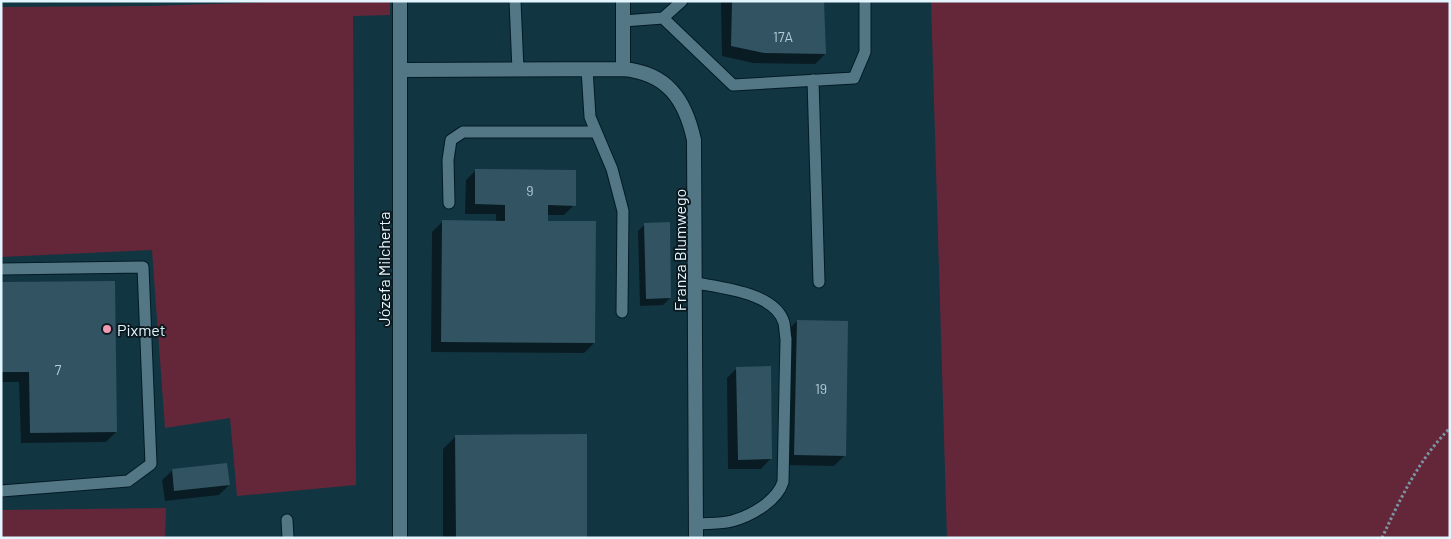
<svg xmlns="http://www.w3.org/2000/svg" width="1451" height="539" font-family="Barlow,sans-serif">
<rect width="100%" height="100%" fill="#123542"/>
<path fill="#64273a" d="M298 1H390V15L353 16 356 485 237 496 230 418 165 428 152 250 1 257V7L150 6Z
M931 1H1450V538H947Z
M166 508 165 538H1V510Z"/>
<path fill="#0007" d="M721 1H822L825 54 815 64 753 63 722 56Z
M476 170 574 205 564 215H546V222L594 343 584 353 431 352 432 232 442 222H496V214H465L466 180Z
M645 224 670 298 663 305 640 306 638 231Z
M1 283 116 432 106 442 21 443 19 382H1Z
M797 321 845 455 834 466 784 465 787 331Z
M737 368 771 458 761 469H728L727 378Z
M456 436 586 538H443V449Z
M173 470 229 485 219 495 165 501 162 480Z"/>
<path fill="#315362" d="M732 1H824L826 54 764 53 731 46Z
M475 169 576 170V206L548 205V221H596L595 343 441 342 442 220 505 221V205L475 204Z
M670 222 671 298 646 299 644 223Z
M115 281 117 432 30 433 29 372H1V282Z
M797 320 848 321 846 456 794 455Z
M771 366 772 459 738 460 736 367Z
M587 434V538H456L455 435Z
M227 463 230 485 174 491 172 469Z"/>
<g fill="none" stroke-linecap="round" stroke-linejoin="round">
<g stroke="#021b25" stroke-width="13">
<path id="service" d="M515 1 518 70
M663 18 733 85 854 78 865 52V1
M623 21 663 18 682 1
M587 69 590 117 612 169 623 211 622 312
M813 80 819 282
M449 203 448 160 451 140 463 132H596
M1 269 143 267 151 464 128 481 1 491
M696 283C722 288 776 293 784 323 785 328 785 334 786 339L783 482C777 501 751 516 732 521 721 524 708 523 697 524
M287 520 288 538"/>
</g>
<g stroke="#021b25" stroke-width="16">
<path id="minor" d="M623 1V69C667 73 685 99 694 140L696 538
M401 70 623 69
M400 538V1"/>
</g>
<path stroke="#7b96a1" stroke-width="3" stroke-dasharray="2.5 2.5" stroke-linecap="butt" d="M1382 538C1400 499 1419 459 1450 428"/>
<use href="#service" stroke="#547786" stroke-width="11"/>
<use href="#minor" stroke="#547786" stroke-width="14"/>
</g>
<circle fill="#f19ab1" stroke="#0c1a20" stroke-width="2" cx="107" cy="329" r="5"/>
<g text-anchor="middle" dominant-baseline="central" stroke-width="4" stroke-linejoin="round" paint-order="stroke">
<g font-size="14" fill="#b6cdd8">
<text x="783" y="36">17A</text>
<text x="530" y="190">9</text>
<text x="58" y="369">7</text>
<text x="821" y="388">19</text>
</g>
<g font-size="16" fill="#e3f6ff" stroke="#0c1a20">
<text transform="translate(679 250) rotate(-90)">Franza Blumwego</text>
<text transform="translate(383 269) rotate(-90)">Józefa Milcherta</text>
</g>
<g font-size="16" fill="#e3f6ff" stroke="#0c1a20" text-anchor="start">
<text x="117" y="329">Pixmet</text>
</g>
</g>
<rect width="1451" height="539" fill="none" stroke="#e3f6ff" stroke-width="5"/>
</svg>
